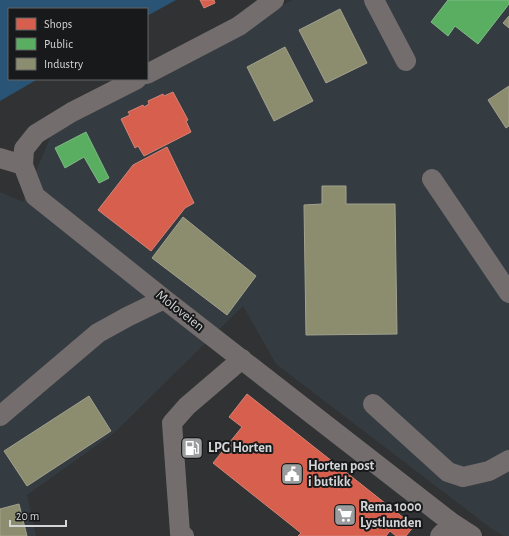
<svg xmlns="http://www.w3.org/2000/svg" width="509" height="536" font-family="'Alegreya Sans',sans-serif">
<rect width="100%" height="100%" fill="#303233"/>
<path fill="#353c41" d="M293 0H509V536H504L492 529 276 364 243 306 114 433 27 495 36 536H0V192L23 202 53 131 204 44Z"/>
<path fill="#295475" d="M0 0H176L147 16V9H9V79H38L0 101Z"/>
<path fill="#d6604d" stroke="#d58376" d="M200 0H214L215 3 204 8Z
M173 92 188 120 186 121 191 132 144 156 138 146 135 148 121 119 130 115 128 112 143 105 144 107 149 104 148 101 163 94 164 96Z
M167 147 194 203 185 208 151 251 98 210 133 165Z
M247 394 414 526 406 536H396L390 531 386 536H298L301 533 213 463 242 427 229 417Z"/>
<path fill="#5aae61" stroke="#7fba84" d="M448 0H509V4L478 44 455 26 448 36 431 22Z
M86 132 109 178 99 183 84 157 65 168 55 148Z"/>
<path fill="#8c8c6e" stroke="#a2a28e" d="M340 9 367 63 326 83 299 30Z
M509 16V28L503 23Z
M285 47 313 101 274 121 247 67Z
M509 86V126L506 128 488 100Z
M322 186H346V204H395L397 334 306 335 304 205 322 204Z
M183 217 256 276 227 315 152 258Z
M89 396 111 431 27 486 4 451Z
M19 504 27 536H0V509Z"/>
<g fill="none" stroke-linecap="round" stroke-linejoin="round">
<path stroke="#746d6e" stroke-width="20" d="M374 0 406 61
M147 74 239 26 274 0
M137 79 72 112 36 134 24 149 23 165 35 196 164 299 452 523 472 536
M0 158 23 165
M432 179 509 293
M373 404 448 472 463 477 489 471 509 460
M0 416 98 333 127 317 164 299
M184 536 180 533 172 423 187 406 242 359
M440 536 452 523"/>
</g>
<defs>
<g id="fuel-square" transform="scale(1.15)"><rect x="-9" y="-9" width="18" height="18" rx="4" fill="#9b9c9e" stroke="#18191a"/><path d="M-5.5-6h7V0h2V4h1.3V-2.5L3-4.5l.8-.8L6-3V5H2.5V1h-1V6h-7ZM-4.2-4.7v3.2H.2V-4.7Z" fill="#fff"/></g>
<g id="civic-square" transform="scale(1.15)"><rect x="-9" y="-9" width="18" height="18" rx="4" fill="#9b9c9e" stroke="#18191a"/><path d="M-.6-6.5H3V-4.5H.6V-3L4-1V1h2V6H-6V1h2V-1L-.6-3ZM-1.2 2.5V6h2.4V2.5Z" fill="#fff"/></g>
<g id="supermarket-square" transform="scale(1.15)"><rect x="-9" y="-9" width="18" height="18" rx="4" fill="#9b9c9e" stroke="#18191a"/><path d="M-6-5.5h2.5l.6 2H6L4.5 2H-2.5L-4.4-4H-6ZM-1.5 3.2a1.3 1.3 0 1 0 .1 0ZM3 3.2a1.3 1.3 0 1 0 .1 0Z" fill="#fff"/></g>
</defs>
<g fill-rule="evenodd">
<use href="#fuel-square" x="192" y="448"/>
<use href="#civic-square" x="292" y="474"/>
<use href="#supermarket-square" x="345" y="515"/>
</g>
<g text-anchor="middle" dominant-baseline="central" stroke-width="4" stroke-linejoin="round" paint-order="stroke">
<g font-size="14" fill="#d4d5d7" stroke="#18191a">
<text transform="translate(180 311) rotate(38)">Moloveien</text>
</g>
<g font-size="14" font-weight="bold" fill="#d4d5d7" stroke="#18191a" text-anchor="start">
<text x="208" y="448">LPG Horten</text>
<text x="308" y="466">Horten post<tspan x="308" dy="16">i butikk</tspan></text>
<text x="360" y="507">Rema 1000<tspan x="360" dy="16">Lystlunden</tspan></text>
</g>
</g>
<rect x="8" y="8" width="140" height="72" fill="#18191a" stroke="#636466"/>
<rect x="16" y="18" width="20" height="12" fill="#d6604d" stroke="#636466"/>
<text x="44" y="28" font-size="12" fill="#d4d5d7">Shops</text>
<rect x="16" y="38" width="20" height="12" fill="#5aae61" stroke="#636466"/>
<text x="44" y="48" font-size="12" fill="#d4d5d7">Public</text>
<rect x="16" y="58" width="20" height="12" fill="#8c8c6e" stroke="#636466"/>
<text x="44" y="68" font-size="12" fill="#d4d5d7">Industry</text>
<path d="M10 520v6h56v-6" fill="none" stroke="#d4d5d7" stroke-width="2"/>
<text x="16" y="520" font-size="12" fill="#d4d5d7" stroke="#18191a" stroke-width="3" paint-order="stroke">20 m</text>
</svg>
